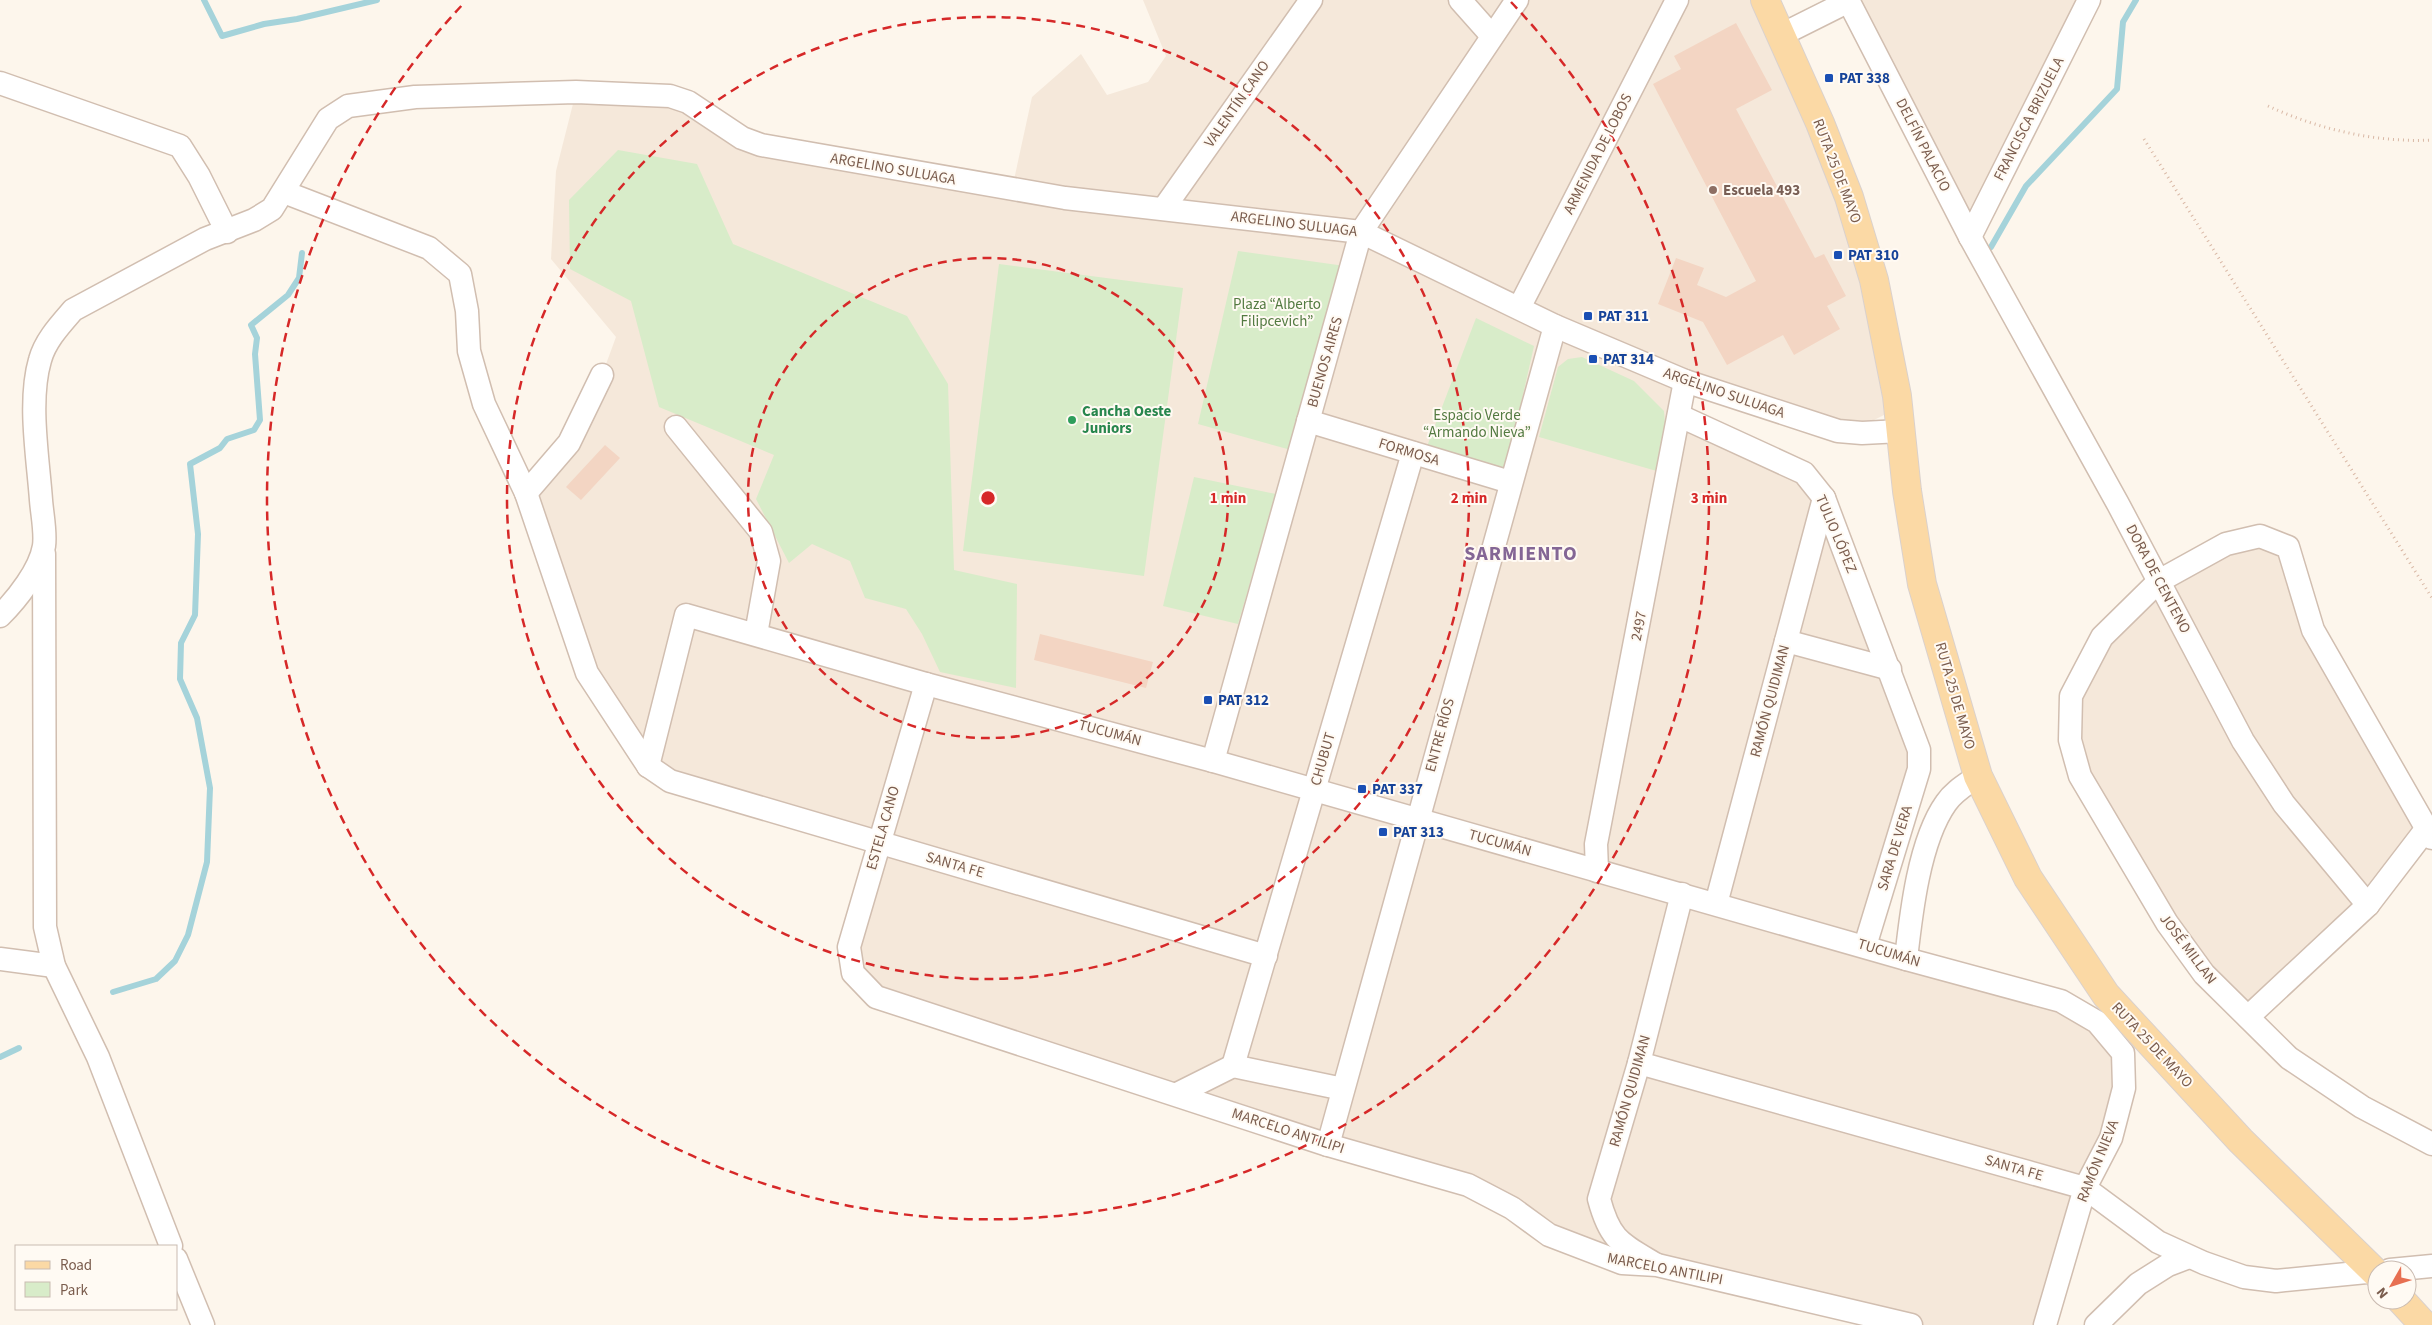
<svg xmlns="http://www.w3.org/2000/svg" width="2432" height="1325" font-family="'Source Sans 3',sans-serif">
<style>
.residential{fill:#f5e8da}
.green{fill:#d8ecc9}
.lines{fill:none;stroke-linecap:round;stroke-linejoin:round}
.stream{stroke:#a5d3da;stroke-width:6}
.building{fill:#f3d5c3}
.minor-casing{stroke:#d1beb0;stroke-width:25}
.major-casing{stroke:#dad1cd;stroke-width:30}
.path{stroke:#d9b8a5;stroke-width:3;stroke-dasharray:1 4;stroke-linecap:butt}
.minor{stroke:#fff;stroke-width:22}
.major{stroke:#fbd9a5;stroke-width:28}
.ring{fill:none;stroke:#d62828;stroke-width:2.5;stroke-dasharray:9 6}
.transit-dot{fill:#1a4fb4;stroke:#fffaf3;stroke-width:2}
.education-dot{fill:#8d6e63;stroke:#fffaf3;stroke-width:2}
.leisure-dot{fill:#2e9e5b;stroke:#fffaf3;stroke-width:2}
.labels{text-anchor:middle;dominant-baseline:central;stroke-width:4;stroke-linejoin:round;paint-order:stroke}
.transit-label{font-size:15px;font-weight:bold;fill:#164399;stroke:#fffaf3;text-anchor:start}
.street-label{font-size:15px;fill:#7a5c4d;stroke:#fffaf3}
.education-label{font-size:15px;font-weight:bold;fill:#785e54;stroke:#fffaf3;text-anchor:start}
.park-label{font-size:15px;fill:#537a41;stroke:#fffaf3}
.leisure-label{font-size:15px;font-weight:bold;fill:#27864d;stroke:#fffaf3;text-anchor:start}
.district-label{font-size:20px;font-weight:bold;letter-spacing:1px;fill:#846695;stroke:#fffaf3}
.centre{fill:#d62828;stroke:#fffaf3;stroke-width:2.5}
.ring-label{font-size:15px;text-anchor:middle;font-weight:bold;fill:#d62828;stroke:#fffaf3;stroke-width:4;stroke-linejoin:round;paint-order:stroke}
</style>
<rect width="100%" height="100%" fill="#fdf6ec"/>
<!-- residential -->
<g class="residential">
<polygon points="1143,0 1765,0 1874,280 1886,414 1870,422 1838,431 1685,381 1680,416 1804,473 1919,750 1865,946 2061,1001 2123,1053 2124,1088 2045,1325 1911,1325 1622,1263 1512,1208 876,997 853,973 879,843 670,781 618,723 526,493 602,375 616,337 551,259 556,171 576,92 670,96 742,138 1012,189 1032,97 1081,54 1107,95 1148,82 1166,56"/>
<polygon points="1848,0 2089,0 1970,237"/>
<polygon points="2226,544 2288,547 2300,588 2427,828 2248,1017 2204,974 2080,776 2071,696 2102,637"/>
</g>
<!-- green -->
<g class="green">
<polygon points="618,150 697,164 733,244 907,316 948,384 954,570 1017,584 1016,688 940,672 922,634 906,609 865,598 850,561 812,544 789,563 756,499 774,455 659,407 631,301 570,269 569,200"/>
<polygon points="1238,251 1345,266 1291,450 1198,424"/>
<polygon points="999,264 1183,288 1144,576 963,551"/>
<polygon points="1476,318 1534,346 1505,474 1426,449"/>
<polygon points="1582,357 1634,381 1664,411 1667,450 1660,472 1539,437 1558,367 1568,359"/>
<polygon points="1194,477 1276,494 1238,624 1163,606"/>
</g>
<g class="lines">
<!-- stream -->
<g class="stream">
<polyline points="204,0 222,36 264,24 297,19 377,0"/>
<polyline points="1991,247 2026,186 2117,89 2123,22 2136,0"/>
<polyline points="113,992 156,979 175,961 188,935 207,862 210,788 197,718 180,679 181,643 195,615 198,534 190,464 220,448 227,439 254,430 260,420 255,354 257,338 251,325 288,295 299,278 302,253"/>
<polyline points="0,1057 19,1048"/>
</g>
</g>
<!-- building -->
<g class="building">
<polygon points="1736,23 1772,90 1736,109 1815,258 1824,254 1846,296 1827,306 1840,329 1794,355 1783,335 1727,365 1703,322 1658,304 1676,258 1704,268 1697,285 1726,297 1756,281 1653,84 1681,69 1674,56"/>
<polygon points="605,445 620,458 581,500 566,487"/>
<polygon points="1040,634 1153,662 1146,688 1034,660"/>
</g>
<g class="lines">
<defs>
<g id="minor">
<polyline points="1460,0 1492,36"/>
<polyline points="1848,0 1970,237 2118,504 2243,741 2284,804 2368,905"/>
<polyline points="1781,35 1849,1"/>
<polyline points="0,83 180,146 199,176 227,232"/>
<polyline points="284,192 429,248 460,274 467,311 469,351 484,404 526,493 587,673 648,766 670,781 1266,956"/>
<polyline points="1164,208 1311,0"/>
<polyline points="1970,237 2089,0"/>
<polyline points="1519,308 1677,0"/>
<polyline points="1680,416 1804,473 1824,498 1919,750 1919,769 1865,946"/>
<polyline points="1308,421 1510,482"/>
<polyline points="676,427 761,532 769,561 756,634"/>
<polyline points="526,493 569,443 602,375"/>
<polyline points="44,554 45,927 54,966 98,1057 171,1246"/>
<path d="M0 616C17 599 40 570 44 546 46 532 42 514 41 500 38 458 28 401 40 360 45 341 60 325 73 310L205 239 254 220 272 209 328 119 348 106 415 97 576 92 670 96 688 102 742 138 761 145 1065 198 1361 232 1555 326 1685 381 1838 431 1862 433 1901 431"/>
<polyline points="1786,641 1890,669"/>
<polyline points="926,684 849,947 853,973 876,997 1328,1145 1468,1185 1512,1208 1549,1235 1622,1263 1657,1265 1911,1325"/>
<polyline points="1213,761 1361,232 1517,0"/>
<polyline points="648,766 686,615 926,684 1213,761 1906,959 2061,1001 2097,1022 2123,1053 2124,1088 2111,1138 2085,1188 2045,1325"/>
<polyline points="2432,838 2313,630 2288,547 2260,536 2226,544 2159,581 2102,637 2071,696 2070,740 2080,776 2167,923 2204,974 2289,1058 2362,1107 2432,1144"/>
<polyline points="1597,871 1596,844 1685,381"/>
<polyline points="1716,904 1824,498"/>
<polyline points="0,959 54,966"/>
<path d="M1906 959C1911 914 1919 841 1946 803 1954 791 1967 784 1978 776"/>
<polyline points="2248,1017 2368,905 2427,828"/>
<polyline points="1639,1063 2085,1188 2158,1242 2204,1263 2244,1277 2276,1281 2377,1271"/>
<polyline points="1233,1066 1413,453"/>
<polyline points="1177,1094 1233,1066 1343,1089"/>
<polyline points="1328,1145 1555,326"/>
<polyline points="176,1259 203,1325"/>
<path d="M1655 1264C1620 1243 1610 1240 1599 1199L1639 1063 1682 894"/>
<polyline points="2390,1270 2432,1266"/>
<polyline points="2096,1325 2138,1284 2168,1265 2189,1257"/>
</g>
<g id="major">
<polyline points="1765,0 1820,123 1849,197 1874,280 1897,396 1907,491 1922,584 1978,776 2028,878 2106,995 2241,1141 2377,1274"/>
<polyline points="2401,1300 2424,1325"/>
</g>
</defs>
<!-- minor casing -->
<use href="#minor" class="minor-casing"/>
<!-- major casing -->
<use href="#major" class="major-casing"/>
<!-- path -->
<g class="path">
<path d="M2268 106C2318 129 2376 143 2432 140"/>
<polyline points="2144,139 2432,598"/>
</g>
<!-- minor -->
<use href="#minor" class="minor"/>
<!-- major -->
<use href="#major" class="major"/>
</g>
<!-- distance rings -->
<g class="ring">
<circle cx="988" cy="498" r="240"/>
<circle cx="988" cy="498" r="481"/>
<path d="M1511 2A721 721 0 1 1 465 2"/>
</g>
<!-- markers -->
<g class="transit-dot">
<rect x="1824" y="73" width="10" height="10" rx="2.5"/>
<rect x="1833" y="250" width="10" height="10" rx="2.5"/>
<rect x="1583" y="311" width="10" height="10" rx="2.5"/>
<rect x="1588" y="354" width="10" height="10" rx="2.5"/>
<rect x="1203" y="695" width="10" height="10" rx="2.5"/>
<rect x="1357" y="784" width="10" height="10" rx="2.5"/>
<rect x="1378" y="827" width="10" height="10" rx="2.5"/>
</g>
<circle class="education-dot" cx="1713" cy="190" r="5"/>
<circle class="leisure-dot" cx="1072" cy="420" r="5"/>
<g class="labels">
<!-- transit labels -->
<g class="transit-label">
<text x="1839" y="78">PAT 338</text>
<text x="1848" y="255">PAT 310</text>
<text x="1598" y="316">PAT 311</text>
<text x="1603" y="359">PAT 314</text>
<text x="1218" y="700">PAT 312</text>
<text x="1372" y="789">PAT 337</text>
<text x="1393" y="832">PAT 313</text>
</g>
<!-- street labels -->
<g class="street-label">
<text transform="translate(1237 104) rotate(-55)">VALENTÍN CANO</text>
<text transform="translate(2029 119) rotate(-63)">FRANCISCA BRIZUELA</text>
<text transform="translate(1923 145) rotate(63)">DELFÍN PALACIO</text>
<text transform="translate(1598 154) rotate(-63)">ARMENIDA DE LOBOS</text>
<text transform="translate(893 169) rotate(10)">ARGELINO SULUAGA</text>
<text transform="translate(1837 171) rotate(69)">RUTA 25 DE MAYO</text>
<text transform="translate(1294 224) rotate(7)">ARGELINO SULUAGA</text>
<text transform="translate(1325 362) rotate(-74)">BUENOS AIRES</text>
<text transform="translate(1724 393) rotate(19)">ARGELINO SULUAGA</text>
<text transform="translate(1409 452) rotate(17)">FORMOSA</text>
<text transform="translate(1836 534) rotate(67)">TULIO LÓPEZ</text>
<text transform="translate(2158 579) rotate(62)">DORA DE CENTENO</text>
<text transform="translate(1639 626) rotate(-79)">2497</text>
<text transform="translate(1955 696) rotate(74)">RUTA 25 DE MAYO</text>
<text transform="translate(1770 701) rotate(-75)">RAMÓN QUIDIMAN</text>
<text transform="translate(1110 733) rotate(15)">TUCUMÁN</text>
<text transform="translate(1440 735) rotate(-75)">ENTRE RÍOS</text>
<text transform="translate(1323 759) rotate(-74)">CHUBUT</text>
<text transform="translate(883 828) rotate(-74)">ESTELA CANO</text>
<text transform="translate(1500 843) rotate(16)">TUCUMÁN</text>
<text transform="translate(1895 848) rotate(-73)">SARA DE VERA</text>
<text transform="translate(955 865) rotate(16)">SANTA FE</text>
<text transform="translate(2188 949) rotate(53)">JOSÉ MILLAN</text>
<text transform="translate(1889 953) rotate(17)">TUCUMÁN</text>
<text transform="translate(2152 1045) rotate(47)">RUTA 25 DE MAYO</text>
<text transform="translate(1630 1091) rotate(-74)">RAMÓN QUIDIMAN</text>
<text transform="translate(1288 1131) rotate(18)">MARCELO ANTILIPI</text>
<text transform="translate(2098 1161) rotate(-68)">RAMÓN NIEVA</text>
<text transform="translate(2014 1168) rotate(16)">SANTA FE</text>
<text transform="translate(1665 1269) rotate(11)">MARCELO ANTILIPI</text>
</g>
<!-- education labels -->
<g class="education-label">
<text x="1723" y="190">Escuela 493</text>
</g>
<!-- park labels -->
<g class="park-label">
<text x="1277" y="304">Plaza “Alberto<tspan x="1277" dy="17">Filipcevich”</tspan></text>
<text x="1477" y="415">Espacio Verde<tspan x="1477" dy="17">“Armando Nieva”</tspan></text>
</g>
<!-- leisure labels -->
<g class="leisure-label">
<text x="1082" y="411">Cancha Oeste<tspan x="1082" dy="17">Juniors</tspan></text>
</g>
<!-- district labels -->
<g class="district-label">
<text x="1521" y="554">SARMIENTO</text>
</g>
</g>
<circle cx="988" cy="498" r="8" class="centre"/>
<g class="ring-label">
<text x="1228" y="503">1 min</text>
<text x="1469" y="503">2 min</text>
<text x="1709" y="503">3 min</text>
</g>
<!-- legend -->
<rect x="15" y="1245" width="162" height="65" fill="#fffaf3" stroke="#cabbb1"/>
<rect x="25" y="1261" width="25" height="8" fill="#fbd9a5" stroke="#cabbb1"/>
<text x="60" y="1270" font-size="15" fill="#7a5c4d">Road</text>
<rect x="25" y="1282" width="25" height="15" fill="#d8ecc9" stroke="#cabbb1"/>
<text x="60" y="1295" font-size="15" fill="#7a5c4d">Park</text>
<!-- north arrow -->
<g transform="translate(2392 1285) rotate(231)"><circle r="24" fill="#fffaf3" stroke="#cabbb1"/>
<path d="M0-4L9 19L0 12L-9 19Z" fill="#e76f51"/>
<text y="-8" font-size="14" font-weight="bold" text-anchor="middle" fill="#7a5c4d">N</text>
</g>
</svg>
